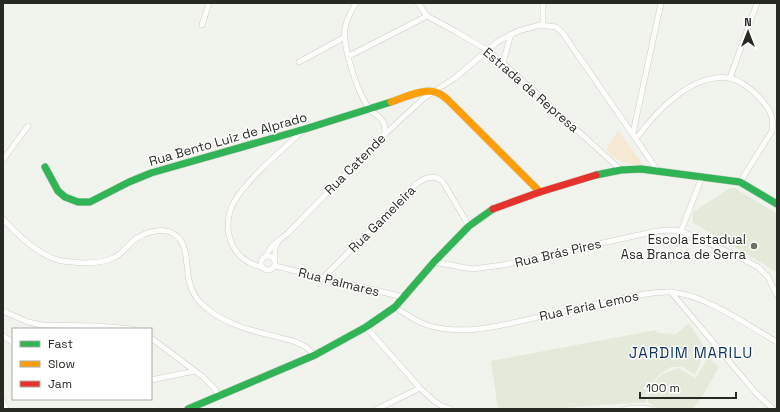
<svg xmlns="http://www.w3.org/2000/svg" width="780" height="412" font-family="'Space Grotesk',sans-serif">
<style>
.built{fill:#e4eada}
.green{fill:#f6e9d4}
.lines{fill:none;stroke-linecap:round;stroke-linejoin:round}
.street-casing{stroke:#cdcfc9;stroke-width:6}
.fast-casing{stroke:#cdcfc9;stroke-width:8}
.slow-casing{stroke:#cdcfc9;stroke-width:8}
.jam-casing{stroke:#cdcfc9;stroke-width:8}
.street{stroke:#fdfdfc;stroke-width:5}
.fast{stroke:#30b455;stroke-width:7}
.slow{stroke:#ff9f0a;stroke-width:7}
.jam{stroke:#e5322d;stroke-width:7}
.poi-dot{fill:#6e7069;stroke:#fff;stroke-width:1.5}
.labels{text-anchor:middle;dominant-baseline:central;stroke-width:3;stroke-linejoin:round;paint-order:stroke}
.street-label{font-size:13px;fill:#272923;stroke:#fff}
.poi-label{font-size:13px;fill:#272923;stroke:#fff;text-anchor:end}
.quarter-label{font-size:15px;letter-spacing:1px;fill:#0c3358;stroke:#fff}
</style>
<rect width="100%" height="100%" fill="#f1f4ec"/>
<!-- built -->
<g class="built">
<polygon points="730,188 735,188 743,193 777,214 777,272 693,223 693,212"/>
<polygon points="689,323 706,350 695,375 682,367 671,367 660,374 646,391 646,402 547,409 498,409 491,361 656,330 657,333 676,334"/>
<polygon points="708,357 719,367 702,397 693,409 659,409 648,402 647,391 662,374 678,368 696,378"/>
</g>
<!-- green -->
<path class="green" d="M618 130 644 166C629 165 616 162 606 150Z"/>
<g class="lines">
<defs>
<g id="street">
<path d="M356 3C351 11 347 19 345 28 342 47 358 92 368 107 376 119 385 113 385 134"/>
<polyline points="418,3 427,16 455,31 487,50 503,63 621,170"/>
<polyline points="543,3 543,25"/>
<polyline points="202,25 209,3"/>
<polyline points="349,56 427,16"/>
<polyline points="299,62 345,37"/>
<polyline points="503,63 511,34"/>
<polyline points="730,78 757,3"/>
<polyline points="633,133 661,3"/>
<path d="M636 139C656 111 692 73 729 78 740 80 750 88 758 96 768 107 775 115 772 131L740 182"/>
<polyline points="3,160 28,126"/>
<path d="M3 219C18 235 37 254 58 260 66 262 75 262 83 263 93 263 106 262 115 257 122 254 127 246 133 241 143 233 158 228 170 232 190 240 185 264 189 280 191 289 195 298 202 304 226 328 265 333 296 342L306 347 315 355"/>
<polyline points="681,231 702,177"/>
<path d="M266 256C270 245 279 241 288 233L385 134 424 98 455 78 497 42 518 31 540 25 556 27 562 32 658 171"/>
<circle cx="268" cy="263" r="7"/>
<polyline points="275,260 275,247 278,242"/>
<polyline points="434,262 472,269 503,265 657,231 669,230 681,231 733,254 758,267 768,277 777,295"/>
<polyline points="275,266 403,297"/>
<path d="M262 267C248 264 238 257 232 244 226 231 227 214 234 202 248 178 283 149 305 129"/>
<path d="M323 278 415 185C424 178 434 173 443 182L469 226"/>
<polyline points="671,292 755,392 773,409"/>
<path d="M395 307C405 314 415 321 427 325 464 337 507 324 543 316 566 311 589 306 611 301 631 297 651 291 671 292 706 295 747 325 777 342"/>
<polyline points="3,311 28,322 42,325 99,326 132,329"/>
<polyline points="366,327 420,388 434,401 442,406 451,409"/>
<polyline points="3,336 13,342"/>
<polyline points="151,338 203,377 215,389 218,396"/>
<polyline points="151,380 195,371"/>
<polyline points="3,401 6,409"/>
<polyline points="377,409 420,388"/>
<polyline points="625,409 640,408 650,409"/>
</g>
<g id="fast">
<polyline points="45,167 58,191 65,197 78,202 90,202 129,182 151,173 305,129 391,102"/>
<polyline points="596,175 621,170 641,169 740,182 777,204"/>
<polyline points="188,409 315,355 366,327 395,307 434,262 469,226 493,209"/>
</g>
<path id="slow" d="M391 102C403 98 426 87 438 93 443 95 447 99 451 103L540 192"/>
<polyline id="jam" points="493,209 540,192 596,175"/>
</defs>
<!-- street casing -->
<use href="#street" class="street-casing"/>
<!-- fast casing -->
<use href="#fast" class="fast-casing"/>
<!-- slow casing -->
<use href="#slow" class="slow-casing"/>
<!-- jam casing -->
<use href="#jam" class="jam-casing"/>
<!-- street -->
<use href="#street" class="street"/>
<!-- fast -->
<use href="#fast" class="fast"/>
<!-- slow -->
<use href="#slow" class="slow"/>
<!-- jam -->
<use href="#jam" class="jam"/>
</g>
<!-- markers -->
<circle class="poi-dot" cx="754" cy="246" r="4"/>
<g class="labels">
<!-- street labels -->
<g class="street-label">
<text transform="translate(531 90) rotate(41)">Estrada da Represa</text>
<text transform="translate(228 139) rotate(-16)">Rua Bento Luiz de Alprado</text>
<text transform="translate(355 164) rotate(-45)">Rua Catende</text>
<text transform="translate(382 219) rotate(-45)">Rua Gameleira</text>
<text transform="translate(558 253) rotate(-13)">Rua Brás Pires</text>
<text transform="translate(339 282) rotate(14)">Rua Palmares</text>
<text transform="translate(589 306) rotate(-12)">Rua Faria Lemos</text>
</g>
<!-- poi labels -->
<g class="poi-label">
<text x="746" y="239">Escola Estadual<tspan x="746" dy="15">Asa Branca de Serra</tspan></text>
</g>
<!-- quarter labels -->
<g class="quarter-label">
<text x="691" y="352">JARDIM MARILU</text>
</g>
</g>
<!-- border -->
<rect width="780" height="412" fill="none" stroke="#272923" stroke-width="8"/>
<!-- legend -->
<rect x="12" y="328" width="140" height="72" fill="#ffffff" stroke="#a9a9a7"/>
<rect x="20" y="341" width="20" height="6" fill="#30b455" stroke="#a9a9a7"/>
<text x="48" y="348" font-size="12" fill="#272923">Fast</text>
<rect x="20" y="361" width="20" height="6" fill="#ff9f0a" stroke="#a9a9a7"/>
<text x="48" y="368" font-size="12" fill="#272923">Slow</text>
<rect x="20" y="381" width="20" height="6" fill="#e5322d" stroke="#a9a9a7"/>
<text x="48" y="388" font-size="12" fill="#272923">Jam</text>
<!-- north arrow -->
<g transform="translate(748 32)" stroke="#ffffff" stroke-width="3" paint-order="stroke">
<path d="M0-3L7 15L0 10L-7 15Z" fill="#272923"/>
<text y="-6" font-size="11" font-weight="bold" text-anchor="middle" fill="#272923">N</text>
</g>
<!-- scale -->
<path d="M640 392v6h96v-6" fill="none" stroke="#272923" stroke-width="2"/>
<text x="646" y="392" font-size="12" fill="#272923" stroke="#ffffff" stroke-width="3" paint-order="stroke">100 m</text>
</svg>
